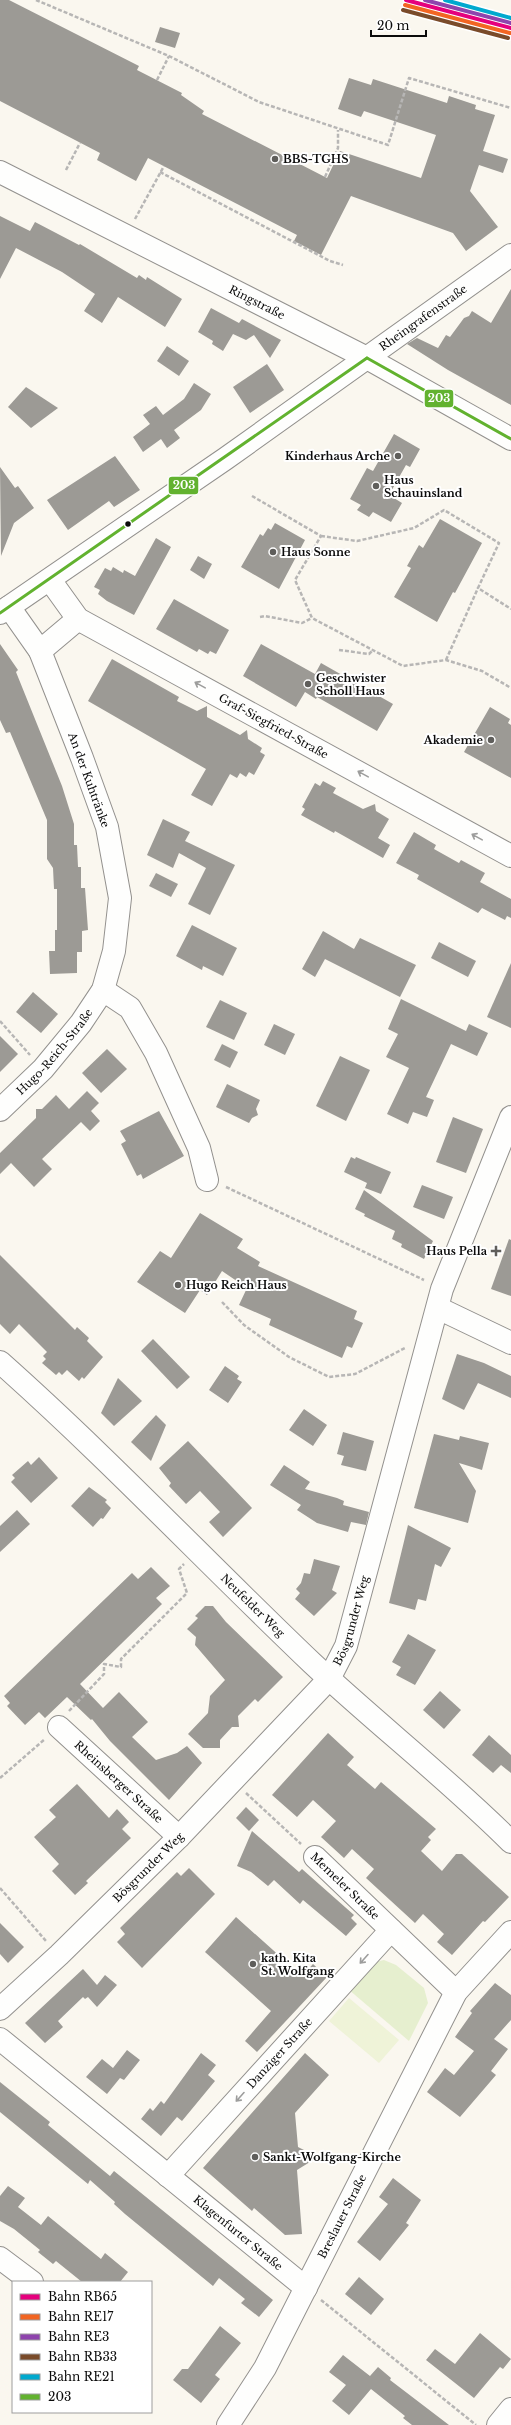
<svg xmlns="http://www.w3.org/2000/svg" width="511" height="2425" font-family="'Libre Baskerville',serif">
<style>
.green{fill:#e6efcf}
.pitch{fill:#eff3d8}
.building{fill:#9c9a95}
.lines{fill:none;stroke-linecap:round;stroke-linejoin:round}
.minor-casing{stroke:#93918e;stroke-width:24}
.path{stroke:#b7b6b5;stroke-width:2.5;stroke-dasharray:4 2;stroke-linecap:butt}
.minor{stroke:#fefefd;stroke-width:22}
.bus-1-casing{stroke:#fff;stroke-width:6}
.bus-1{stroke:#62b22f;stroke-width:3}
.rail-1-casing{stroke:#fff;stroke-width:7}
.rail-2-casing{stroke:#fff;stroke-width:7}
.rail-3-casing{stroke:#fff;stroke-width:7}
.rail-4-casing{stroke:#fff;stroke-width:7}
.rail-5-casing{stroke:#fff;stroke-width:7}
.rail-1{stroke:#e5007d;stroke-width:4}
.rail-2{stroke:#f26522;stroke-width:4}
.rail-3{stroke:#8e44ad;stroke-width:4}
.rail-4{stroke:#7a4b2a;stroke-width:4}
.rail-5{stroke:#00a9ce;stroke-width:4}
.oneway{stroke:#9d9d9c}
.poi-dot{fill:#5f5e5b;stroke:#fff;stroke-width:1.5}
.bus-dot{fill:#0b0b0b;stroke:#fff;stroke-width:1.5}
.labels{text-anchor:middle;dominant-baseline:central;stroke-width:4;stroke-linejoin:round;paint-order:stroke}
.poi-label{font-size:11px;font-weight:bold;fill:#0b0b0b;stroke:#fff;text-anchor:start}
.street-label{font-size:11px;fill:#0b0b0b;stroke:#fff}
.line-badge{stroke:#fff;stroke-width:1.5}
.badge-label{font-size:11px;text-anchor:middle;font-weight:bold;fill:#fff}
</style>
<rect width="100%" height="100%" fill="#faf7ef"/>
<!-- green -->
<polygon class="green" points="384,1960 396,1965 424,1988 428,2003 409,2041 348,1989 371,1963"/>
<!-- pitch -->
<polygon class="pitch" points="349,1998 399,2040 379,2063 329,2021"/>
<!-- building -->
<g class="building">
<polygon points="0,0 9,0 139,66 137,70 182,93 181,95 204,111 202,114 327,178 340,151 421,178 436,135 364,111 361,117 338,109 349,78 371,85 373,79 447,103 449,96 476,105 475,109 495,115 483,151 508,159 503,173 479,165 470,191 498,227 466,251 453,233 351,196 321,255 294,241 297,235 148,158 136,181 97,160 100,153 0,101"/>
<polygon points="160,27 180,33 175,48 155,42"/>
<polygon points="0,216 30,231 35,222 79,245 80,244 137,278 139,275 146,280 147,277 182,299 165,327 118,297 102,323 84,311 95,294 62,272 16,248 0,279"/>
<polygon points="511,289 511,405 448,370 407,344 417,338 438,348 446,335 450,337 464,318 469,316 472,311 491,323"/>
<polygon points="211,308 239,323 242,319 281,340 270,358 254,335 246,340 233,334 223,351 212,344 213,341 198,332"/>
<polygon points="167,346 189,361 179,376 157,361"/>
<polygon points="267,364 284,390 250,413 233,387"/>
<polygon points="194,383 211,394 201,410 174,430 180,438 167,448 161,439 143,452 133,437 150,424 143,415 156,406 163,415 184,399"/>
<polygon points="26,387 58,408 31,428 8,407"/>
<polygon points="394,434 420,449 410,467 406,465 389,495 402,503 391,522 373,512 369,517 357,510 361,505 350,499 367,468 373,471"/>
<polygon points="115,456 140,490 114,507 109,501 68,530 47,500"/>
<polygon points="0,467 15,488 18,486 34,508 14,523 1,556"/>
<polygon points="440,519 482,543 455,593 453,592 437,622 394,597 411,568 407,566 419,545 423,548"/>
<polygon points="275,523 305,540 279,589 241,567 260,534 263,536 268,528 271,530"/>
<polygon points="156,538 171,547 134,615 107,601 98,594 100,590 94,587 105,568 111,571 113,567 123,573 124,570 135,576"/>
<polygon points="198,556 212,564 204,579 190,570"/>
<polygon points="174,599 229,630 216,654 210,651 208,654 199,649 197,652 156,629"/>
<polygon points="0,644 18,670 16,672 62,786 74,824 74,845 77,845 78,867 81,867 81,888 85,888 88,930 82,931 82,952 77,952 77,973 50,974 49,951 55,951 55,930 57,930 57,889 54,889 53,868 47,859 47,820 10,732 6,733 0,720"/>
<polygon points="261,644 315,674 321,663 393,704 377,731 317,697 316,699 305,692 296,707 243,676"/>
<polygon points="112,659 179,697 177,701 197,711 207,706 207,717 240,735 247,730 248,739 262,748 260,752 265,755 254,775 249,772 246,777 240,773 237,778 230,774 212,806 191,795 206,769 88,701"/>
<polygon points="490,707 510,719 508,723 511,725 511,778 464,752"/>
<polygon points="323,781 336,788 333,793 363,809 375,804 376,811 389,819 378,838 390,845 383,858 335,831 334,833 301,815 305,809 302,807 315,783 320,786"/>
<polygon points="163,819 190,832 185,841 235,865 210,915 188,904 206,868 179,853 173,868 147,855"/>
<polygon points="414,832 436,845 434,849 459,863 461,860 485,873 480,882 511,899 511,918 507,916 505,920 482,908 478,913 417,879 419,875 396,863"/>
<polygon points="156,873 178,884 171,897 149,886"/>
<polygon points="192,925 237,948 223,976 203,966 202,970 176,956"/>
<polygon points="323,931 354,949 360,938 416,965 400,997 325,959 315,977 302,969"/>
<polygon points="439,942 476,961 468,977 431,958"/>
<polygon points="511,963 511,1028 487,1017"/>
<polygon points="33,992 58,1014 41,1033 16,1012"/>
<polygon points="401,999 466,1031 469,1024 488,1033 477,1056 451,1044 426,1097 434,1100 427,1117 413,1112 408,1124 387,1114 409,1068 386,1057 398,1034 388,1029"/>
<polygon points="220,1000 247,1013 234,1040 206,1027"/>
<polygon points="274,1024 295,1034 285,1055 264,1045"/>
<polygon points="0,1036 18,1054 0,1072"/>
<polygon points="222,1044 238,1052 230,1068 214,1060"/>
<polygon points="107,1049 127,1069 101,1093 82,1073"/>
<polygon points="340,1056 370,1070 346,1121 316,1106"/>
<polygon points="227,1084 260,1100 256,1109 258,1115 252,1118 249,1123 216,1107"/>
<polygon points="87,1091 99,1103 91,1111 100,1121 90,1131 81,1122 42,1159 52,1169 34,1187 11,1163 0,1174 0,1153 36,1118 36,1109 42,1109 56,1095 69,1109"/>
<polygon points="159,1111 184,1156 143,1179 141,1174 137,1176 121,1144 126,1141 120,1131"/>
<polygon points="453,1117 483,1129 466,1173 436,1162"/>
<polygon points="351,1157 355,1159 356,1157 391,1172 381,1194 365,1188 367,1183 344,1172"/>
<polygon points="422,1185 453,1197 444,1219 413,1207"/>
<polygon points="364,1190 433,1241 424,1259 401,1247 402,1244 392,1239 395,1231 364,1216 365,1214 355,1209"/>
<polygon points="200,1213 243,1239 237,1248 260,1262 258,1266 357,1311 354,1319 363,1323 352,1348 347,1346 342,1358 269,1325 271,1319 239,1305 247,1288 222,1271 207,1295 200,1290 185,1313 137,1282 160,1251 171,1258"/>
<polygon points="509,1239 511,1240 511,1296 491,1289"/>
<polygon points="0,1255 75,1330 77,1327 89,1338 87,1341 103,1357 84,1379 82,1377 79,1381 67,1370 62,1375 59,1372 56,1375 42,1363 46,1359 43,1356 47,1352 19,1324 10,1334 0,1324"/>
<polygon points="153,1339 190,1377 177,1389 141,1351"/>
<polygon points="457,1354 484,1363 511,1376 511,1398 478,1383 464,1410 442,1399"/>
<polygon points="225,1366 239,1376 237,1379 242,1382 228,1403 209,1390"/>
<polygon points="118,1378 142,1401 114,1426 101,1413"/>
<polygon points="304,1409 327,1425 313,1446 289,1430"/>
<polygon points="156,1415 166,1425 151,1461 131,1442"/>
<polygon points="343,1432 374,1441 366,1471 341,1465 344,1456 337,1454"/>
<polygon points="434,1434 459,1440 460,1436 489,1443 482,1470 459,1463 476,1491 468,1523 414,1508"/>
<polygon points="188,1441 252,1508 223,1537 209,1522 220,1512 200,1491 186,1504 169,1486 171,1483 159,1468"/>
<polygon points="39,1457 58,1478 31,1503 11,1482 15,1478 12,1475 28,1461 31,1465"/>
<polygon points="284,1465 310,1482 305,1489 337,1498 344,1501 343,1505 369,1512 366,1525 351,1522 348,1532 317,1523 297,1510 301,1505 270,1485"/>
<polygon points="89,1487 107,1500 105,1502 111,1508 103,1519 101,1518 93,1527 71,1506"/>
<polygon points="17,1510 30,1524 0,1552 0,1526"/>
<polygon points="408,1525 451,1548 441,1567 435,1564 426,1601 418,1599 415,1610 389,1603"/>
<polygon points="314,1559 340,1566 332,1590 337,1593 314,1616 295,1599 300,1593 296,1589 301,1583 304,1573 310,1574"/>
<polygon points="151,1567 170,1586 156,1598 162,1604 80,1684 103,1708 119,1692 148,1722 132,1737 156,1760 177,1753 187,1746 202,1763 169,1800 110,1741 92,1719 91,1720 67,1697 45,1718 39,1712 25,1725 7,1706 10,1703 4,1696 132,1573 138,1579"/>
<polygon points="205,1606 213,1606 226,1622 283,1677 258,1702 255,1699 238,1716 239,1727 232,1727 220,1740 220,1748 203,1748 188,1734 208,1713 210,1696 225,1680 195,1645 196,1637 187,1629 198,1618 195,1616"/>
<polygon points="408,1634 436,1650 415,1685 396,1675 401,1667 392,1662"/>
<polygon points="440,1691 461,1710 444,1729 423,1710"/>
<polygon points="328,1733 354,1757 347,1765 375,1789 381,1782 436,1829 428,1837 431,1840 421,1851 442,1871 456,1854 462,1854 509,1897 485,1922 483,1921 452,1955 437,1942 444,1934 423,1914 415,1923 366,1878 374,1869 352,1849 344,1858 321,1837 336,1821 313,1800 297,1817 272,1795"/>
<polygon points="489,1735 511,1755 511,1773 501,1765 493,1773 472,1755"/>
<polygon points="77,1784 109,1818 117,1809 129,1822 122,1829 131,1838 86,1881 88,1883 75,1895 52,1871 59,1864 34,1837 56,1817 49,1810"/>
<polygon points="246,1807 259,1820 249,1831 236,1818"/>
<polygon points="252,1831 299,1872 302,1869 354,1915 351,1918 357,1924 346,1936 303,1900 300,1904 274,1880 268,1886 251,1872 237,1866"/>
<polygon points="189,1868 215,1894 142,1968 117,1942 125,1934 120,1928 177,1872 181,1876"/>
<polygon points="236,1917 302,1976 313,1964 327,1977 257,2052 245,2041 271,2011 205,1952"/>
<polygon points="0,1923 24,1947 8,1963 0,1954"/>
<polygon points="83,1969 97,1985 105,1975 117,1985 97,2007 88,1997 85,1999 83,1997 58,2021 63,2027 45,2043 25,2023"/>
<polygon points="495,1983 511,1995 511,2020 494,2039 508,2049 491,2071 496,2075 460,2117 427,2092 445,2068 454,2075 474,2051 455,2037 472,2013 470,2011"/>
<polygon points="127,2050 140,2060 124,2080 120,2078 107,2094 86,2077 102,2059 113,2068"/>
<polygon points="201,2053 216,2065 208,2075 215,2081 182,2121 177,2117 161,2136 141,2119 150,2108 153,2111 161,2101 164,2104"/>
<polygon points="305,2053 329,2075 295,2113 298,2147 318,2157 297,2170 302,2234 285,2235 254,2208 252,2211 203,2168"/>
<polygon points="0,2082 50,2122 48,2125 110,2176 114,2171 273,2300 259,2317 241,2303 245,2299 219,2278 213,2286 125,2214 114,2204 115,2202 90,2180 88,2184 0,2112"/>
<polygon points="393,2178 421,2200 406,2223 409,2225 380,2261 357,2242 388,2204 379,2197"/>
<polygon points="8,2186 25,2198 18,2207 41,2225 48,2216 101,2259 105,2253 128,2272 120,2282 82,2282 56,2261 53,2264 38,2252 40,2250 14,2229 0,2221 0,2196"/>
<polygon points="359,2277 384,2299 371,2315 345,2294"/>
<polygon points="220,2326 241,2343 215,2375 220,2379 201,2403 173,2380 182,2369 188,2369"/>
<polygon points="480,2333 511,2359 503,2369 500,2367 474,2398 426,2360 435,2349 455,2364"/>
<polygon points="343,2355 370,2376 378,2367 391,2378 390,2380 449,2425 412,2425 403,2418 405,2416 371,2389 349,2415 332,2401 346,2385 329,2372"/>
</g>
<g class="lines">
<defs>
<g id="minor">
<path id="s1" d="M0 172 367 358 511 439"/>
<path id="s2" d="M50 580 78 619 511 856"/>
<path id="s3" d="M0 613 225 459 511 255"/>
<polyline points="40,651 78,619"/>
<polyline points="103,990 130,1008 156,1053 199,1148 207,1180"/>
<path id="s4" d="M0 1110 43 1069 81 1023 103 990 114 951 120 898 107 827 82 758 40 651 9 607"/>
<polyline points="438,1308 511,1343"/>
<path id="s5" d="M0 1362C108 1458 207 1563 312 1663 377 1724 448 1779 511 1842"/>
<path id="s6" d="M59 1727 179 1837"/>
<polyline points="315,1857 456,1992"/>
<path id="s7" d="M0 2009 59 1955 179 1837 329 1679 346 1646 442 1289 511 1117"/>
<path id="s8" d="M0 2039 306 2288"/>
<path id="s9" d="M168 2176 391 1930"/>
<polyline points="0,2258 32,2282"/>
<path id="s10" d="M228 2425 265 2368 456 1992 511 1932"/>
<polyline points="498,2425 511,2409"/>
</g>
</defs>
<!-- minor casing -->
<use href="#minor" class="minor-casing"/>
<!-- path -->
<g class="path">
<polyline points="36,0 169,56 259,102 388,145 409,78 511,108"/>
<polyline points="157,80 169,56"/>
<polyline points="66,170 80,143"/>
<polyline points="160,172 330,261 343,265"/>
<polyline points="325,177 338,148 338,130"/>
<polyline points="135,219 164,166"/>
<polyline points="252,496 321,536 295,580 312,618 403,666 446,660 482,671 511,688"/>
<polyline points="321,536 357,541 414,528 444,510 499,543 478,588 511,609"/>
<polyline points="260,617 265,616 302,623 312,618"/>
<polyline points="339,650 369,654 373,650"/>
<polyline points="446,660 478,588"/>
<polyline points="0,1021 30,1055"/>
<polyline points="226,1187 424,1280"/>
<polyline points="222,1302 244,1325 289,1357 329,1377 355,1374 405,1348"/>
<polyline points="69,1711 104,1674 104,1664 121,1667 121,1659 187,1593 179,1569 184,1564"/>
<polyline points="0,1778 45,1739"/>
<polyline points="246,1793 301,1844"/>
<polyline points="0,1888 46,1941"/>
<polyline points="321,2300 476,2425"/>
</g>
<!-- minor -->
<use href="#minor" class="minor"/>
<defs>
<g id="bus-1">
<polyline points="367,358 511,439"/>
<polyline points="0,613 367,358"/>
</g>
</defs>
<!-- bus-1 casing -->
<use href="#bus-1" class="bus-1-casing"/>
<!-- bus-1 -->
<use href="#bus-1" class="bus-1"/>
<defs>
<polyline id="rail-1" points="406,0 511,28"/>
<polyline id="rail-2" points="405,5 510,33"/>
<polyline id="rail-3" points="425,0 511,23"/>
<polyline id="rail-4" points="403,10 508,38"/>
<polyline id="rail-5" points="445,0 511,18"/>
</defs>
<!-- rail-1 casing -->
<use href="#rail-1" class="rail-1-casing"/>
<!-- rail-2 casing -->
<use href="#rail-2" class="rail-2-casing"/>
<!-- rail-3 casing -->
<use href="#rail-3" class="rail-3-casing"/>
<!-- rail-4 casing -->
<use href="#rail-4" class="rail-4-casing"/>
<!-- rail-5 casing -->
<use href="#rail-5" class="rail-5-casing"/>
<!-- rail-1 -->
<use href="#rail-1" class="rail-1"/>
<!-- rail-2 -->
<use href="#rail-2" class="rail-2"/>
<!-- rail-3 -->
<use href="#rail-3" class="rail-3"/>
<!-- rail-4 -->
<use href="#rail-4" class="rail-4"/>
<!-- rail-5 -->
<use href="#rail-5" class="rail-5"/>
</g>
<!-- one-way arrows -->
<defs><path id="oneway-shaft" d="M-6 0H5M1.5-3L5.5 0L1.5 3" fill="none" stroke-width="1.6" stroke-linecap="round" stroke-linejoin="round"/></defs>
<g class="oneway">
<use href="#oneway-shaft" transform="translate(200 685) rotate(-151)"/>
<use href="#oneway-shaft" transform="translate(363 774) rotate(-151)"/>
<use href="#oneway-shaft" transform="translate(477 837) rotate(-151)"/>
<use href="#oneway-shaft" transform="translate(364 1959) rotate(132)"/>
<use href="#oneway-shaft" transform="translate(240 2097) rotate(132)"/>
</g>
<!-- markers -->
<g class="poi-dot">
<circle cx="275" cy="159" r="4"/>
<circle cx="398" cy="456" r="4"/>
<circle cx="376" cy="486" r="4"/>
<circle cx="273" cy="552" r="4"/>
<circle cx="308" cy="684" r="4"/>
<circle cx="491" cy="740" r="4"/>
<path d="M494 1245h4v4h4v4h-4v4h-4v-4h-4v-4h4z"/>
<circle cx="178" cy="1285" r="4"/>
<circle cx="253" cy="1964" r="4"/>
<circle cx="255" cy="2157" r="4"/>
</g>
<circle class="bus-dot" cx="128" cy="524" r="3.5"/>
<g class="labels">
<!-- poi labels -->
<g class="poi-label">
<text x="283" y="159">BBS-TGHS</text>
<text x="390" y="456" text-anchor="end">Kinderhaus Arche</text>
<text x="384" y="480">Haus<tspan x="384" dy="13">Schauinsland</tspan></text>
<text x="281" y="552">Haus Sonne</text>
<text x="316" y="678">Geschwister<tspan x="316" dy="13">Scholl Haus</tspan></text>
<text x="483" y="740" text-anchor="end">Akademie</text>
<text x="487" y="1251" text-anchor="end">Haus Pella</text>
<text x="186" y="1285">Hugo Reich Haus</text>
<text x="261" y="1958">kath. Kita<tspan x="261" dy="13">St. Wolfgang</tspan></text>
<text x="263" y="2157">Sankt-Wolfgang-Kirche</text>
</g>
<!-- street labels -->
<g class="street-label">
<text stroke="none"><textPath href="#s1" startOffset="288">Ringstraße</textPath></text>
<text stroke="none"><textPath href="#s3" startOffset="516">Rheingrafenstraße</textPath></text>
<text stroke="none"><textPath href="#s2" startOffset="271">Graf-Siegfried-Straße</textPath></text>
<text transform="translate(89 780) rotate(70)">An der Kuhtränke</text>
<text stroke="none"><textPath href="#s4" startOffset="80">Hugo-Reich-Straße</textPath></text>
<text stroke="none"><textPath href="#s5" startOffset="351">Neufelder Weg</textPath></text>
<text stroke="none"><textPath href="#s7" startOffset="529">Bösgrunder Weg</textPath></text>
<text stroke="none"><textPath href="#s6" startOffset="81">Rheinsberger Straße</textPath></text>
<text stroke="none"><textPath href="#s7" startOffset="205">Bösgrunder Weg</textPath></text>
<text transform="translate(345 1886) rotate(44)">Memeler Straße</text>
<text stroke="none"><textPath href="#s9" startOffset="166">Danziger Straße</textPath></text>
<text stroke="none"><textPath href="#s10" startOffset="238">Breslauer Straße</textPath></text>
<text stroke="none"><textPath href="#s8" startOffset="307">Klagenfurter Straße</textPath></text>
</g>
</g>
<g class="line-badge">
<rect x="424" y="389" width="30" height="19" rx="4" fill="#62b22f"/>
<rect x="168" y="476" width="31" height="19" rx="4" fill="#62b22f"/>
</g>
<g class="badge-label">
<text x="439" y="402">203</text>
<text x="184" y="489">203</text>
</g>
<!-- legend -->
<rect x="12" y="2281" width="140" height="132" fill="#ffffff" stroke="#9d9d9d"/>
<rect x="20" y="2294" width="20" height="6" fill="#e5007d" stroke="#9d9d9d"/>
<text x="48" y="2301" font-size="12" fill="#0b0b0b">Bahn RB65</text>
<rect x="20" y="2314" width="20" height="6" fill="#f26522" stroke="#9d9d9d"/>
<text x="48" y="2321" font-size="12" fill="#0b0b0b">Bahn RE17</text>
<rect x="20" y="2334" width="20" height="6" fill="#8e44ad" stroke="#9d9d9d"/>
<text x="48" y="2341" font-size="12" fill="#0b0b0b">Bahn RE3</text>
<rect x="20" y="2354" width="20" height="6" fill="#7a4b2a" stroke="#9d9d9d"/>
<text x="48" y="2361" font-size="12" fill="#0b0b0b">Bahn RB33</text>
<rect x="20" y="2374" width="20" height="6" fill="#00a9ce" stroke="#9d9d9d"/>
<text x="48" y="2381" font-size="12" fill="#0b0b0b">Bahn RE21</text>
<rect x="20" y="2394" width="20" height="6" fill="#62b22f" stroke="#9d9d9d"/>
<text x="48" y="2401" font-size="12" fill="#0b0b0b">203</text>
<!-- scale -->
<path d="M371 30v6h55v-6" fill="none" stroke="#0b0b0b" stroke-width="2"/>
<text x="377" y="30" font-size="12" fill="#0b0b0b" stroke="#ffffff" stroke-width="3" paint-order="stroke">20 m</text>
</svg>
